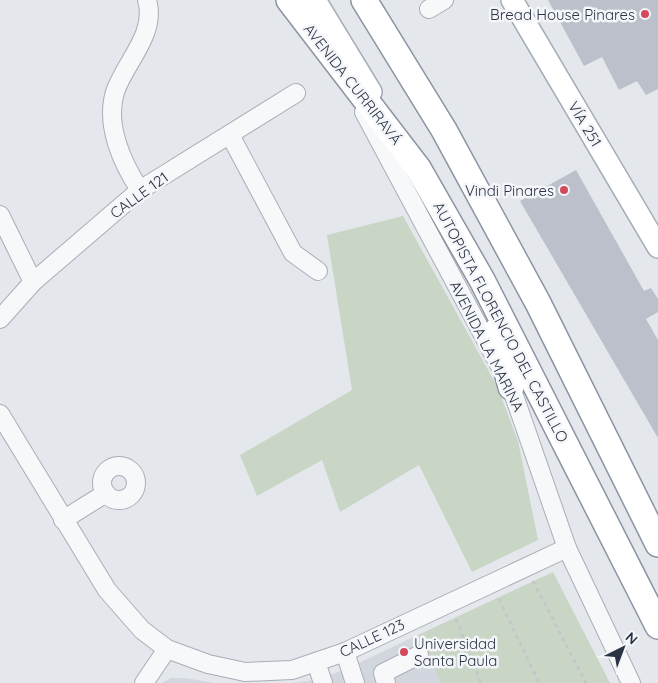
<svg xmlns="http://www.w3.org/2000/svg" width="658" height="683" font-family="Quicksand,sans-serif">
<style>
.built{fill:#d2d6de}
.green{fill:#c9d6c5}
.building{fill:#bbc0ca}
.lines{fill:none;stroke-linecap:round;stroke-linejoin:round}
.minor-casing{stroke:#a9aeb7;stroke-width:20}
.major-casing{stroke:#a3abb8;stroke-width:24}
.highway-casing{stroke:#8b94a3;stroke-width:28}
.path{stroke:#c2c5cb;stroke-width:2.5;stroke-dasharray:4 4;stroke-linecap:butt}
.minor{stroke:#f7f8fa;stroke-width:18}
.major{stroke:#fff;stroke-width:21}
.highway{stroke:#fff;stroke-width:25}
.poi-dot{fill:#d1495b;stroke:#f4f6f9;stroke-width:2}
.labels{text-anchor:middle;dominant-baseline:central;stroke-width:5;stroke-linejoin:round;paint-order:stroke}
.poi-label{font-size:15px;fill:#2b3445;stroke:#f4f6f9;text-anchor:end}
.street-label{font-size:15px;fill:#2b3445;stroke:#f4f6f9}
</style>
<rect width="100%" height="100%" fill="#e4e7ec"/>
<!-- built -->
<g class="built">
<polygon points="418,635 441,683 293,683 314,680 344,670"/>
<polygon points="171,678 185,678 214,683 162,683"/>
</g>
<!-- green -->
<g class="green">
<polygon points="403,216 497,386 518,441 538,540 472,572 419,465 340,512 322,460 257,496 240,455 352,390 327,235"/>
<polygon points="553,572 610,683 441,683 418,635"/>
</g>
<!-- building -->
<g class="building">
<polygon points="548,0 658,0 658,89 646,95 637,81 619,90 602,57 584,66"/>
<polygon points="576,170 644,291 651,288 658,299 658,312 646,319 658,340 658,438 520,201"/>
</g>
<g class="lines">
<defs>
<g id="minor">
<polyline points="429,9 444,0"/>
<polyline points="364,112 511,387 567,548 631,683"/>
<polyline points="230,135 293,253 318,271"/>
<path d="M140 190C122 163 105 125 115 92 125 62 157 34 147 0"/>
<polyline points="0,215 33,282"/>
<polyline points="0,319 33,282 140,190 296,93"/>
<polyline points="0,414 107,590 142,630 167,649 208,664 245,672 292,670 345,652 567,548"/>
<circle cx="119" cy="483" r="17"/>
<polyline points="63,520 106,493"/>
<polyline points="345,652 355,683"/>
<polyline points="316,662 323,683"/>
<polyline points="144,683 167,649"/>
<polyline points="386,683 383,673 419,655"/>
</g>
<g id="major">
<polyline points="315,0 371,92"/>
<polyline points="512,0 658,247"/>
</g>
<g id="highway">
<polyline points="289,0 418,168 482,280 658,626"/>
<polyline points="364,0 444,130 538,303 658,544"/>
<polyline points="496,331 511,387"/>
</g>
</defs>
<!-- minor casing -->
<use href="#minor" class="minor-casing"/>
<!-- major casing -->
<use href="#major" class="major-casing"/>
<!-- highway casing -->
<use href="#highway" class="highway-casing"/>
<!-- path -->
<g class="path">
<polyline points="533,581 586,683"/>
<polyline points="499,599 539,683"/>
<polyline points="456,619 481,683"/>
</g>
<!-- minor -->
<use href="#minor" class="minor"/>
<!-- major -->
<use href="#major" class="major"/>
<!-- highway -->
<use href="#highway" class="highway"/>
</g>
<!-- markers -->
<g class="poi-dot">
<circle cx="645" cy="14" r="5"/>
<circle cx="564" cy="190" r="5"/>
<circle cx="404" cy="652" r="5"/>
</g>
<g class="labels">
<!-- poi labels -->
<g class="poi-label">
<text x="635" y="14">Bread House Pinares</text>
<text x="554" y="190">Vindi Pinares</text>
<text x="414" y="643" text-anchor="start">Universidad<tspan x="414" dy="17">Santa Paula</tspan></text>
</g>
<!-- street labels -->
<g class="street-label">
<text transform="translate(353 84) rotate(52)">AVENIDA CURRIRAVÁ</text>
<text transform="translate(585 124) rotate(59)">VÍA 251</text>
<text transform="translate(139 195) rotate(-36)">CALLE 121</text>
<text transform="translate(501 322) rotate(62)">AUTOPISTA FLORENCIO DEL CASTILLO</text>
<text transform="translate(487 346) rotate(63)">AVENIDA LA MARINA</text>
<text transform="translate(372 638) rotate(-25)">CALLE 123</text>
</g>
</g>
<!-- north arrow -->
<g transform="translate(623 648) rotate(42)" stroke="#f4f6f9" stroke-width="4" paint-order="stroke">
<path d="M0-4L9 19L0 12L-9 19Z" fill="#2b3445"/>
<text y="-8" font-size="14" font-weight="bold" text-anchor="middle" fill="#2b3445">N</text>
</g>
</svg>
